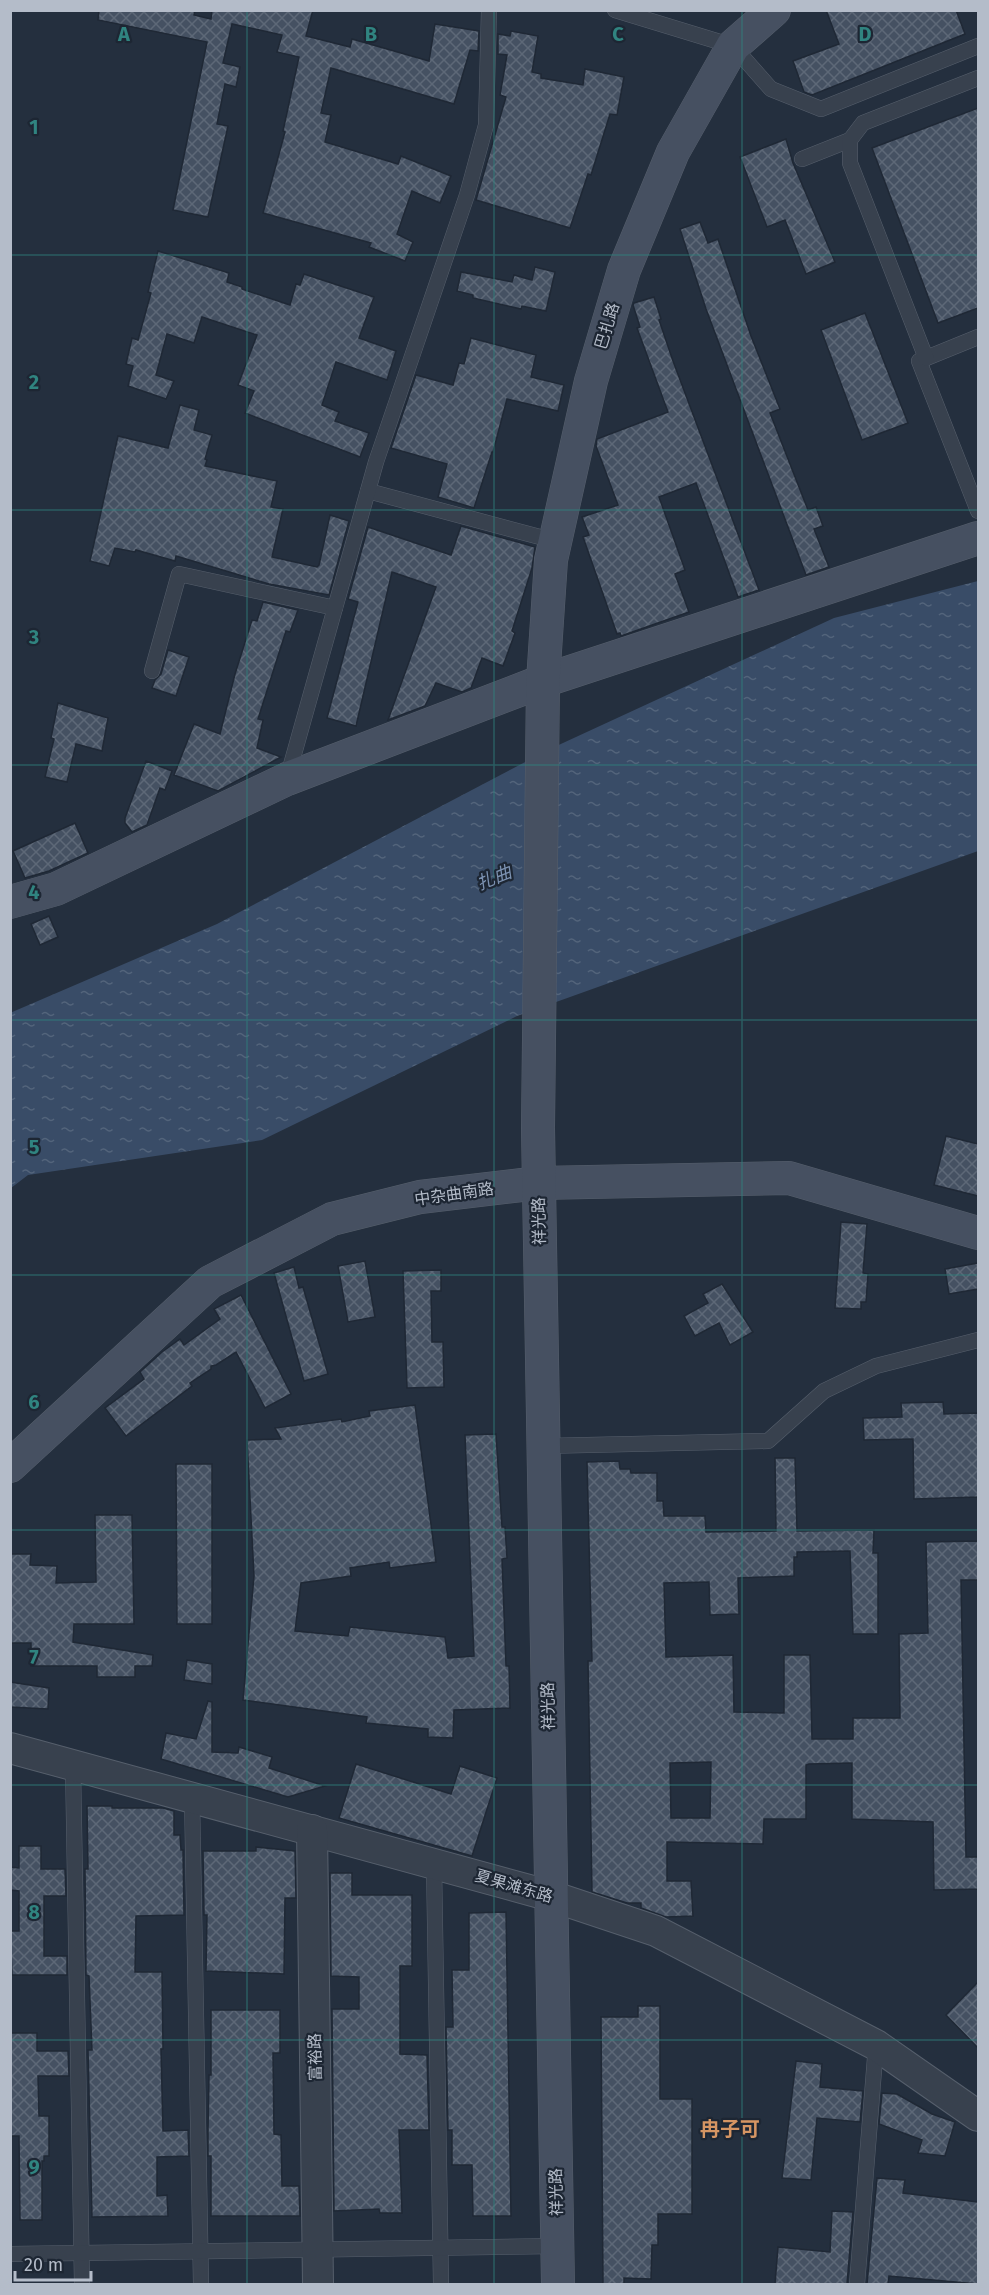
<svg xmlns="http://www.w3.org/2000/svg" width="989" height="2295" font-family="'Fira Sans','Noto Sans SC',sans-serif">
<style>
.water{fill:url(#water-ripples)}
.building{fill:url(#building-cross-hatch);stroke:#1f2835;stroke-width:1.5;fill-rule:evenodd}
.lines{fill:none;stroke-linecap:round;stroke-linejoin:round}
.lane-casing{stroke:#565f6c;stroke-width:16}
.street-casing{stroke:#565f6c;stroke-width:32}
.secondary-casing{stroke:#565f6c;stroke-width:34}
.lane{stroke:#38414e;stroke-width:15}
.street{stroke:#38414e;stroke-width:30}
.secondary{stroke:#465061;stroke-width:33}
.grid{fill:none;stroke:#308480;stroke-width:1.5;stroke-opacity:0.55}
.labels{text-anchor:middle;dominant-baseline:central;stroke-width:4.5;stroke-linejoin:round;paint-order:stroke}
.street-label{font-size:16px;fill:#b4bcc9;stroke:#1d2633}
.water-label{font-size:18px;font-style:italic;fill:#7c92b1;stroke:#1d2633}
.quarter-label{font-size:20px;font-weight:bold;fill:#d59563;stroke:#1d2633}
.grid-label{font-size:20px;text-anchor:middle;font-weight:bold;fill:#308480;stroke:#1d2633;stroke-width:4.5;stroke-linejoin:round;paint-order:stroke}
</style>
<defs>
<pattern id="water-ripples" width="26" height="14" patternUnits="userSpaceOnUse" patternTransform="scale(1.5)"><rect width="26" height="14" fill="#394c67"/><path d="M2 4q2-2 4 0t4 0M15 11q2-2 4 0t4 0" fill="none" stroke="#53647b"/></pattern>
<pattern id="building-cross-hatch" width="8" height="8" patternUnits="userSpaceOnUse" patternTransform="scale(1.5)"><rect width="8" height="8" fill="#455162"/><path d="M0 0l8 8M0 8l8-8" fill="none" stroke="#5d6877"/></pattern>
</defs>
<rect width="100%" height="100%" fill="#242f3e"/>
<!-- water -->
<polygon class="water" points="978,581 978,851 517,1016 262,1140 28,1175 11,1188 10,1013 217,924 550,749 834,618"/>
<!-- building -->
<g class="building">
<polygon points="99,10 195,10 194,15 211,19 212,10 313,10 306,36 350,47 352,39 429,61 435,24 479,31 478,51 470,50 454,104 331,68 321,113 331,115 325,142 398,164 401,156 451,176 440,203 412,191 397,234 413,242 405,261 369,247 371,243 263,213 285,132 283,131 299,57 277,52 282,35 232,24 223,63 240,67 236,87 225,84 217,124 228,126 208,217 173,210 207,42 98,20"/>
<polygon points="826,10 956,10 965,34 812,95 804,92 793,61 839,44"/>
<polygon points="511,31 538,36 532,72 541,74 541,78 583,85 585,69 624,77 617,115 610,114 591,175 588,174 570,228 476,200 506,97 500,95 507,55 498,54 498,34 510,36"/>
<polygon points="978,108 978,308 938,323 872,148"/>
<polygon points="786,139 793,163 835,262 806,274 785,220 767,227 740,157"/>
<polygon points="700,222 708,243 718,239 751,336 780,409 770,413 808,510 816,507 823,526 814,529 829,567 806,575 706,309 680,229"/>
<polygon points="158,251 229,273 227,282 242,287 242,289 290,305 296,284 300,285 304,274 374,297 359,338 396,351 387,380 336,362 322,405 339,412 335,421 369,433 360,457 245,413 254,391 238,385 257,335 202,317 194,343 167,334 156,375 174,381 166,399 128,386 133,366 126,364 132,338 138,340 151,293 148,292"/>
<polygon points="535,267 555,272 546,311 522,306 521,309 473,298 473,295 457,291 461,272 512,282 514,275 532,280"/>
<polygon points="654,297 661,319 659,320 673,361 759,590 738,597 696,483 659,497 685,570 675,574 689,612 621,636 620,633 617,634 583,537 589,535 582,517 618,505 596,446 597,439 668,412 637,328 640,327 633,305 634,303"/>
<polygon points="865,313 908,423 862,440 821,330"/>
<polygon points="471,338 536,355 531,377 564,385 558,411 507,399 493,452 492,452 474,508 438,497 447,464 391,448 416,375 453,385 459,363 464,364"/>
<polygon points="180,405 199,410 194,430 212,435 205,459 207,460 205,466 277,481 271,507 283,509 272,557 317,567 319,565 330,515 349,521 329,595 269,584 176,556 175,561 136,550 135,552 115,548 109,566 90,561 118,436 168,448"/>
<polygon points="461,526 535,547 532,568 512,631 515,633 503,666 482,658 471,688 462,692 436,683 425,706 388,720 436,587 392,572 356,726 327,718 358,602 348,599 368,527 451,555"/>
<polygon points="263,602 298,610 290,632 286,631 258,719 263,720 257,748 281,757 218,791 174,775 194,724 220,734 235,674 252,620 257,621"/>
<polygon points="168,650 189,657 176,696 152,688 155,680 161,674"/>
<polygon points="58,703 108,718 102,751 76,744 67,782 45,777 54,739 51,738"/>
<polygon points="146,761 172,771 165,790 160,788 147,825 132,832 125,823 125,818"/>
<polygon points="75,823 88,853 49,871 25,878 13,851"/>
<polygon points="49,916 58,937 40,945 31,924"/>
<polygon points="946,1136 978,1144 978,1196 934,1185"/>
<polygon points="841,1222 867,1224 863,1273 868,1274 866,1302 861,1302 861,1309 835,1308"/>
<polygon points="365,1261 375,1317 348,1322 338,1266"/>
<polygon points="978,1263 978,1289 949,1294 945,1269"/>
<polygon points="294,1267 299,1288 303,1287 328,1374 304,1381 274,1273"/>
<polygon points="441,1270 441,1291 431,1291 432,1342 443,1342 444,1387 407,1388 403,1271"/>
<polygon points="722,1284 753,1332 730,1345 719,1323 695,1336 684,1316 708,1303 703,1294"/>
<polygon points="241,1295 291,1394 265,1408 236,1352 216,1365 211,1366 211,1369 190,1383 192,1386 126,1436 105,1408 144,1379 140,1372 162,1352 180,1339 184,1345 220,1319 214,1309"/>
<polygon points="943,1402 944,1414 978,1413 978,1497 914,1499 913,1439 864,1440 863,1418 902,1417 901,1403"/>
<polygon points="415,1405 436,1562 390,1568 389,1562 350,1568 351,1576 301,1583 295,1631 348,1636 350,1627 445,1637 448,1658 474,1656 465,1435 496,1434 502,1527 505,1527 507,1558 502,1559 506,1666 509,1666 510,1708 454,1710 453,1738 428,1737 428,1729 366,1723 367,1717 243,1700 254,1576 247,1440 281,1439 275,1428 341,1419 342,1422 370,1416 369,1411"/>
<path d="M775 1458H795L797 1531 874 1530 873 1553H878V1634H853L850 1551 797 1552V1557H794V1576L738 1578 739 1614 710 1615 709 1582 664 1583 666 1657 733 1655 734 1712 784 1713V1655H810L812 1739H853V1718H900L899 1634 928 1633 926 1542 978 1541V1580H961L966 1857H978V1889L934 1890 933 1822 852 1819V1763L809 1764 806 1765V1819H764L763 1844 667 1842V1881H691L693 1916 666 1917 641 1908V1903H627L592 1892 588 1661H592L587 1462 619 1461 620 1469H630L631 1473H657V1501H663L664 1516H705L706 1532 776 1531ZM711 1762 710 1818H671L670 1763Z"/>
<polygon points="176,1464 212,1464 212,1624 177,1624"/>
<polygon points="95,1515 132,1515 134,1624 74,1624 73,1642 153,1655 152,1666 135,1666 135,1677 97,1677 97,1666 31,1666 31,1643 10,1643 10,1554 31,1554 30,1565 57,1566 56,1583 96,1582"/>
<polygon points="187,1660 212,1664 212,1684 184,1680"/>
<polygon points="10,1682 49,1688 48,1709 10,1707"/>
<polygon points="208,1701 212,1702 212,1752 238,1753 239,1747 272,1757 269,1768 325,1786 288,1797 161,1759 166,1733 196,1739"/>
<polygon points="356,1764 451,1794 460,1766 497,1778 472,1856 339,1818"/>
<polygon points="87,1806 112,1806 112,1808 163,1808 174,1811 174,1835 180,1835 181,1850 183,1850 184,1915 136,1916 135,1972 162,1972 163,2049 161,2049 163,2131 188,2130 189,2156 157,2157 157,2196 167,2195 168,2216 92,2217 88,2050 92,2050 89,1976 86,1975 85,1869 88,1869"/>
<polygon points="19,1846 41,1846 41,1869 65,1869 66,1896 44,1896 44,1956 67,1956 67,1975 12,1975 10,1931 19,1931 19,1891 10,1890 10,1867 19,1868"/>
<polygon points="256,1847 295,1851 296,1898 285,1898 284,1974 206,1971 207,1915 204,1915 203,1851 256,1851"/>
<polygon points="330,1873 352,1873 352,1895 412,1895 412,1966 400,1966 400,2054 427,2055 429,2130 399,2130 402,2213 380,2213 379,2209 334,2211 332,2009 359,2009 359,1977 331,1976"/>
<polygon points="506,1912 511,2216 473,2216 472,2165 452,2165 452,2130 448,2130 446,2027 453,2027 452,1970 469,1970 469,1913"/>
<polygon points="978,1982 978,2048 946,2015"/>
<polygon points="638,2006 660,2006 660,2099 692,2099 692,2214 658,2214 658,2245 652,2245 651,2279 624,2278 624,2284 603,2284 601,2017 638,2017"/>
<polygon points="211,2010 280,2010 280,2053 273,2053 274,2134 281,2135 282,2186 299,2186 300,2216 211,2216 211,2156 208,2156 208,2130 209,2075 211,2075"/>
<polygon points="10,2033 37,2033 37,2051 68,2051 69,2076 38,2076 39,2116 49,2116 49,2156 44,2156 44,2161 42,2161 42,2220 20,2220 19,2136 10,2136"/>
<polygon points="796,2061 822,2064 820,2087 863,2091 860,2122 817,2118 811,2180 782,2178"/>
<polygon points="882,2093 897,2094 932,2114 955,2122 945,2156 918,2153 922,2140 879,2124"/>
<polygon points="877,2178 905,2180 903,2193 978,2202 978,2284 889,2276 888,2284 867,2284"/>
<polygon points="832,2211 853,2212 847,2284 775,2284 778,2247 830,2252"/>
</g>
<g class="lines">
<defs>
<g id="lane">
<polyline points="615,10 733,46 771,89 821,109 978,46"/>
<polyline points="802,159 850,140"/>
<polyline points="978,337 919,361 978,511"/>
<polyline points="926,358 850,163 850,140 863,123 978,78"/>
<polyline points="368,491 555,541"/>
<polyline points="152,671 179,574 335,608"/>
<polyline points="287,779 376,462 467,195 486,125 489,10"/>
<polyline points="543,1446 768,1441 824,1391 876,1366 978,1340"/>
<polyline points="73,1765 82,2284"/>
<polyline points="192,1797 201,2284"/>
<polyline points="434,1864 441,2284"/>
<polyline points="10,2254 557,2246"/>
<polyline points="857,2284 876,2045"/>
</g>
<g id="street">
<polyline points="10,1748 551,1896 656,1931 876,2045 978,2116"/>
<polyline points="312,1830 318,2284"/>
</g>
<g id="secondary">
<polyline points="10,902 56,889 287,779 543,681 978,538"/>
<polyline points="10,1466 210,1282 332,1219 420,1197 539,1183 789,1178 978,1233"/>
<polyline points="558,2284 538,1128 543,681 551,560 591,381 624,270 673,152 733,46 774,10"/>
</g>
</defs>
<!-- lane casing -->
<use href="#lane" class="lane-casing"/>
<!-- street casing -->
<use href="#street" class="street-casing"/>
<!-- secondary casing -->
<use href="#secondary" class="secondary-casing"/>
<!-- lane -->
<use href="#lane" class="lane"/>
<!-- street -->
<use href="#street" class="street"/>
<!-- secondary -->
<use href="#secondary" class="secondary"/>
</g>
<!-- grid -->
<path class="grid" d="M247 10V2284M494 10V2284M742 10V2284M10 255H978M10 510H978M10 765H978M10 1020H978M10 1275H978M10 1530H978M10 1785H978M10 2040H978"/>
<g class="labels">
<!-- street labels -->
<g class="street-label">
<text transform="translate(607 326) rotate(-73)">巴扎路</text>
<text transform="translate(454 1194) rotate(-8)">中杂曲南路</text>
<text transform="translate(539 1221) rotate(-91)">祥光路</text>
<text transform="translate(548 1706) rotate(-91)">祥光路</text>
<text transform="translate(514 1886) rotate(16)">夏果滩东路</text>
<text transform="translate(315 2057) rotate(-91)">富裕路</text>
<text transform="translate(556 2192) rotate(-91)">祥光路</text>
</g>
<!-- water labels -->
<g class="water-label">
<text transform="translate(494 878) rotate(-22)">扎曲</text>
</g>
<!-- quarter labels -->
<g class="quarter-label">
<text x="730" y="2129">冉子可</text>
</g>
</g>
<g class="grid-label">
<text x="124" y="41">A</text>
<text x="371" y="41">B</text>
<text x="618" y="41">C</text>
<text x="865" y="41">D</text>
<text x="34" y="134">1</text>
<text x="34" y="389">2</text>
<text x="34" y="644">3</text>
<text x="34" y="899">4</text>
<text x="34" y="1154">5</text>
<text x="34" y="1409">6</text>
<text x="34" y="1664">7</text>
<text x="34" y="1919">8</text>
<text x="34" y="2174">9</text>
</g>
<!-- border -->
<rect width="989" height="2295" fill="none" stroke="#b4bcc9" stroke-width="24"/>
<!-- scale -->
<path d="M15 2271v9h76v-9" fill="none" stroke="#b4bcc9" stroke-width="3"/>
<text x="24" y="2271" font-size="18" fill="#b4bcc9" stroke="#1d2633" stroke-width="4.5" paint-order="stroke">20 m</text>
</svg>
